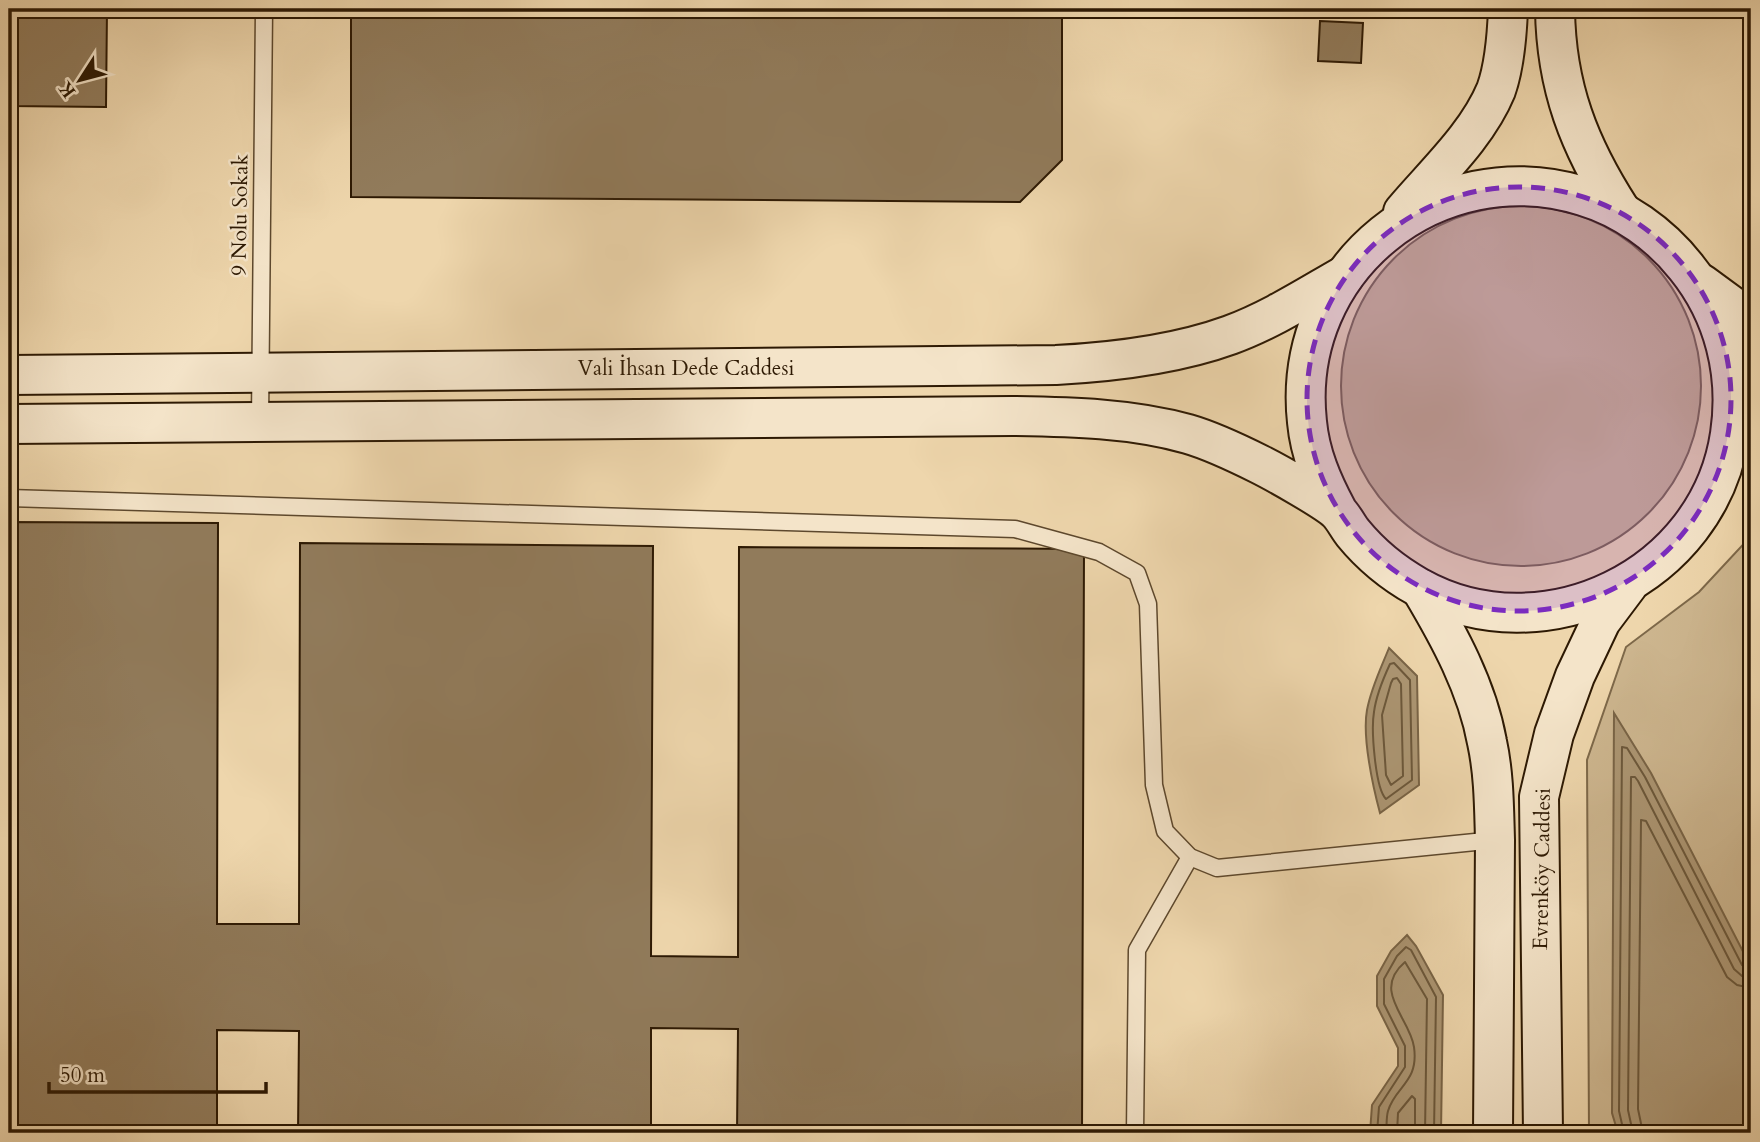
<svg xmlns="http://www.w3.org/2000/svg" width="1760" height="1142" font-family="Cardo,serif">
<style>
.green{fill:#cdb68f;stroke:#7d6849;stroke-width:2}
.water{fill:#ac9673;stroke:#796446;stroke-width:2}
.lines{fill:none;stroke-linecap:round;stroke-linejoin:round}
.shore{stroke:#6c583b;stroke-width:2}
.building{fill:#917b5b;stroke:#2d1903;stroke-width:2}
.lane-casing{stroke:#5d482d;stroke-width:19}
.secondary-casing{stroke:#2d1903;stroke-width:42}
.lane{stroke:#f4e4c9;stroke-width:16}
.secondary{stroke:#f4e4c9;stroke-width:38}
.marked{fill:#7b2cbf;fill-opacity:0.2;stroke:#7b2cbf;stroke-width:5;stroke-dasharray:14 9;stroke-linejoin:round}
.labels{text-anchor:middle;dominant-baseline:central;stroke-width:5;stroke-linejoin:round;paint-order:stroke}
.street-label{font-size:21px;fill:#2d1903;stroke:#f4e4c9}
</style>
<rect width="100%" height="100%" fill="#eed6ac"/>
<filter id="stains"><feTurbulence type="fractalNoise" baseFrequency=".00286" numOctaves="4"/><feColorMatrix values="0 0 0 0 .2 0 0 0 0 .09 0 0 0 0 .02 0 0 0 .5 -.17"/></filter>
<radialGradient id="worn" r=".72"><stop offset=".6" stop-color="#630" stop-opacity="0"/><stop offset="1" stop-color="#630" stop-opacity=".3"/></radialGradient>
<!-- green -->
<g class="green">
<circle cx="1521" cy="386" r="180"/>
<polygon points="1751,536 1751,1133 1589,1133 1587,760 1626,647 1699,592"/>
</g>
<!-- water -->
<g class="water">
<path d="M1389 648 1417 676 1419 785 1380 813C1373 787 1362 737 1367 710 1371 688 1381 668 1389 648Z"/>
<polygon points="1614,713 1651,773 1751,967 1751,1133 1618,1133 1612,1113"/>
<polygon points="1407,935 1416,946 1443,995 1441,1133 1370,1133 1372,1105 1398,1066 1398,1048 1377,1006 1377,976 1391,951"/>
</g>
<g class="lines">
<!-- shore -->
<g class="shore">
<path d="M1394 663 1410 680 1412 780 1386 799C1375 788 1371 729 1374 712 1376 696 1383 679 1390 664Z"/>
<polygon points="1397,678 1401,684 1403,776 1391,785 1386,775 1382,715 1391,683 1393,679"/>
<polyline points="1377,1133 1379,1107 1405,1067 1405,1046 1384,1004 1384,979 1397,956 1406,947 1411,950 1436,997 1434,1133"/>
<path d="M1386 1133C1387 1126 1386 1118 1388 1111 1395 1086 1419 1083 1414 1047 1410 1018 1371 991 1405 962L1427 999 1425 1133"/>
<polyline points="1397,1133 1398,1113 1412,1096 1415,1099 1415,1133"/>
<polyline points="1624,1133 1619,1111 1622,747 1627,748 1645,777 1742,965 1751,969"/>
<polyline points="1633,1133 1628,1110 1631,777 1635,777 1638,781 1734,969 1742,976 1751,978"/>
<polyline points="1643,1133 1638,1109 1641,820 1646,821 1727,977 1737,985 1751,988"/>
</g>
</g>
<!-- building -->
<g class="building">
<polygon points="9,9 107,9 106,107 9,106"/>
<polygon points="351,9 1062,9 1062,160 1020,202 351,197"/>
<polygon points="1326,9 1364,9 1363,18 1326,16"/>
<polygon points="1320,21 1363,23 1361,63 1318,61"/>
<polygon points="9,522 218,523 217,924 299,924 300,543 653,546 651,956 738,957 739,547 1084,549 1082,1133 737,1133 738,1029 651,1028 651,1133 298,1133 299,1031 217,1030 217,1133 9,1133"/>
</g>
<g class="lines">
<defs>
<g id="lane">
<polyline points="260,421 264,9"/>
<polyline points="9,498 1015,529 1099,552 1137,573 1148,604 1154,785 1165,831 1190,857 1217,868 1495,840"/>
<polyline points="1135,1133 1137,950 1190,857"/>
</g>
<g id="secondary">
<path d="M1555 9C1556 87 1579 146 1621 211"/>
<path d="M1403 212C1435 174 1477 136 1496 90 1505 65 1507 35 1508 9"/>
<polyline points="1702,284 1751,320"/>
<path d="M9 375 1056 365C1114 362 1175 355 1230 335 1271 320 1308 296 1345 275"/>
<path d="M9 424 1012 416C1071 417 1131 418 1188 434 1212 441 1237 453 1259 464 1275 472 1327 501 1338 512 1344 518 1348 527 1353 533 1371 555 1393 573 1418 587 1543 657 1709 577 1730 434 1739 374 1724 314 1686 267 1660 234 1623 208 1583 196 1437 151 1290 268 1307 422 1310 454 1322 482 1337 510"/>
<path d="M1421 589C1449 636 1477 687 1487 742 1494 774 1494 807 1495 840L1493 1133"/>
<polyline points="1543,1133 1539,797 1554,734 1575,676 1601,621 1628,585"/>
</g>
</defs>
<!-- lane casing -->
<use href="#lane" class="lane-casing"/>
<!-- secondary casing -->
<use href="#secondary" class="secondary-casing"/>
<!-- lane -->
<use href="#lane" class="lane"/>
<!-- secondary -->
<use href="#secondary" class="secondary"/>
</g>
<!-- marked area -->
<path class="marked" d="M1307 399a212 212 0 1 1 424 0a212 212 0 1 1-424 0Z"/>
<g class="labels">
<!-- street labels -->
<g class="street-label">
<text transform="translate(240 215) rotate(-89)">9 Nolu Sokak</text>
<text x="686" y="368">Vali İhsan Dede Caddesi</text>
<text transform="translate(1542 869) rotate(-89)">Evrenköy Caddesi</text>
</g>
</g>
<!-- margin -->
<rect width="1760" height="1142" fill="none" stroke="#eed6ac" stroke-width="35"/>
<rect x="10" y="10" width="1739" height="1121" fill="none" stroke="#2d1903" stroke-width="3.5"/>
<rect x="18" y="18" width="1725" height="1107" fill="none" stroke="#2d1903" stroke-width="2"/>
<!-- north arrow -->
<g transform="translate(80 80) rotate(234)" stroke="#f4e4c9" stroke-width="5" paint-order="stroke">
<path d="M0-5L12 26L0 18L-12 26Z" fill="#2d1903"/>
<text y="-10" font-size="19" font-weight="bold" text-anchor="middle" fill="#2d1903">K</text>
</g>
<!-- scale -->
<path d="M49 1082v10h217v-10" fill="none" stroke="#2d1903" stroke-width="3.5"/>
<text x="60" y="1082" font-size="21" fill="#2d1903" stroke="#f4e4c9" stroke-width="5" paint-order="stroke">50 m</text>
<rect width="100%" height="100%" filter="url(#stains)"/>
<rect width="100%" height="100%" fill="url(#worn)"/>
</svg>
